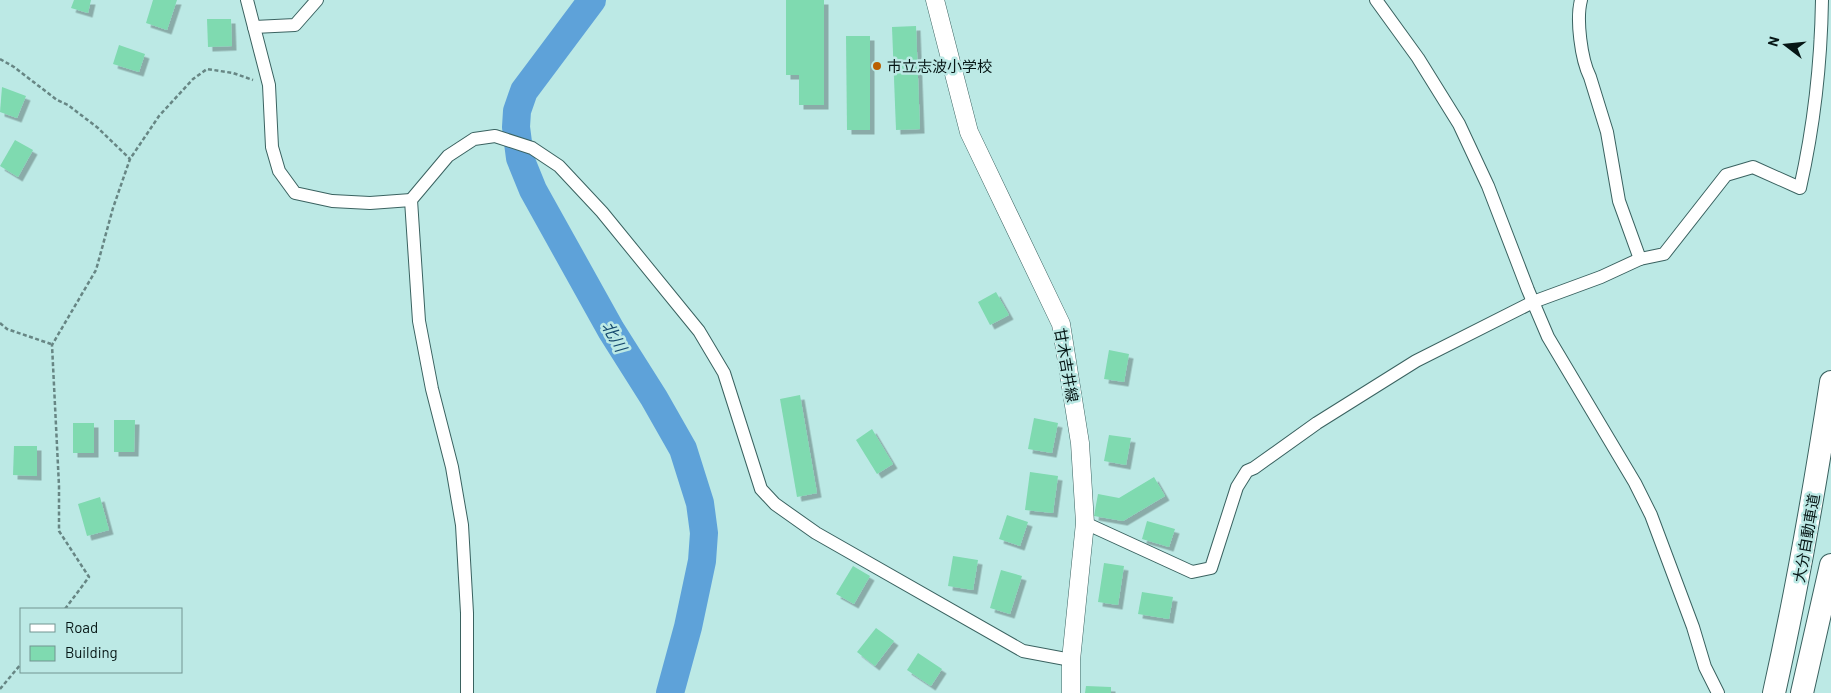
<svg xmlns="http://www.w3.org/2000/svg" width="1831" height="693" font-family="Barlow,'Noto Sans JP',sans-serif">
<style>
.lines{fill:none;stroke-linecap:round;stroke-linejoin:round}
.river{stroke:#5ea2d9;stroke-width:28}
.building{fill:#7fdab0;filter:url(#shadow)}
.minor-casing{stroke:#3a6260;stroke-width:14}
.secondary-casing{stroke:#3a6260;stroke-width:19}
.motorway-casing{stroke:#3a6260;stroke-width:24}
.path{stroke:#678684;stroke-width:2.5;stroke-dasharray:4 2.5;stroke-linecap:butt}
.minor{stroke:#fff;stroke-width:12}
.secondary{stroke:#fff;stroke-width:18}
.motorway{stroke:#fff;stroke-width:22}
.poi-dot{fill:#ba5f01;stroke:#bce9e5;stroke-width:2}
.labels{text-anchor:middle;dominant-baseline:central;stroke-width:5;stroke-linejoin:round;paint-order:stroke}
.poi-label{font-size:15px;fill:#061615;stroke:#bce9e5;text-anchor:start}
.street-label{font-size:15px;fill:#061615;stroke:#bce9e5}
.water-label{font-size:16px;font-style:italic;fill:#16496e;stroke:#bce9e5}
</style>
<defs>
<filter id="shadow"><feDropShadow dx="4.5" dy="4.5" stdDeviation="0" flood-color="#0004"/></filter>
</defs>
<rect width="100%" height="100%" fill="#bce9e5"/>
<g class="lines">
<!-- river -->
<polyline class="river" points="592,0 524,91 517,111 516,127 520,158 533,190 611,330 654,398 683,449 700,503 704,533 702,561 688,627 670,693"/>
</g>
<!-- building -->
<g class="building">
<polygon points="74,0 91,0 88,13 71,8"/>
<polygon points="153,0 177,0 167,30 146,23"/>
<polygon points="786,0 824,0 824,105 799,105 799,75 786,75"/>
<polygon points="207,19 231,19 232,46 208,47"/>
<polygon points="916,26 920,129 896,130 892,27"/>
<polygon points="846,36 870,36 870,130 847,130"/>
<polygon points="119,45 145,54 139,72 113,64"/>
<polygon points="2,87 26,96 17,118 0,112"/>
<polygon points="15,140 33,150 18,177 0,166"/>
<polygon points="996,292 1009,315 990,325 978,302"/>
<polygon points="1109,350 1129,354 1124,382 1104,379"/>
<polygon points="800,395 817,493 797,497 780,399"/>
<polygon points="1034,418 1058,423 1052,453 1028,449"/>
<polygon points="114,420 135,420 134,452 114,452"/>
<rect x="73" y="423" width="21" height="30"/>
<polygon points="872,429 893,464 877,474 856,440"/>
<polygon points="1109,435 1131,438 1126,465 1104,461"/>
<polygon points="14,446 37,446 37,476 13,475"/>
<polygon points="1030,472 1058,476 1053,513 1025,510"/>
<polygon points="1154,477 1165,496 1123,521 1094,516 1098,494 1119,498"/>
<polygon points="100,497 109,530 87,536 78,504"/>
<polygon points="1007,515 1028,522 1020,546 999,539"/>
<polygon points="1147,521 1175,529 1169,547 1142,539"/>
<polygon points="953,556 978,560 973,590 948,586"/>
<polygon points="1104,563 1124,566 1118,605 1098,602"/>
<polygon points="853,566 870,576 854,604 836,594"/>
<polygon points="1001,570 1022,576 1010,614 990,608"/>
<polygon points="1142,592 1173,597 1169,619 1138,614"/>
<polygon points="876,628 894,641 875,666 857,652"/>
<polygon points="918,653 942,669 931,686 907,670"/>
<polygon points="1086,686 1111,687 1111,693 1085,693"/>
</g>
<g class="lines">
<defs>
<g id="minor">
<polyline points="247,0 269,85 272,147 279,171 295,193 332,201 370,203 411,200"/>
<polyline points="1376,0 1418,58 1459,124 1488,186 1528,290 1548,337 1635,483 1651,515 1693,627 1705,667 1718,693"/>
<path d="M1581 0C1576 19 1581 59 1590 77L1607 132 1619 201 1640 259"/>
<polyline points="254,27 295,25 317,0"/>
<path d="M1085 523 1192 572 1211 568 1237 487 1247 471 1254 468 1317 423 1416 361 1533 302 1601 277 1640 259 1664 254 1726 175 1753 167 1800 188C1814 126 1821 64 1822 0"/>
<polyline points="467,693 467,613 462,525 452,467 432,389 419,321 411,200 448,156 474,139 495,136 532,148 559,166 602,212 699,331 724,373 761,489 775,504 816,533 1023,651 1071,660"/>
</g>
<polyline id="secondary" points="935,0 969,132 1061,324 1080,443 1085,523 1071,660 1071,693"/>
<g id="motorway">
<path d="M1774 693C1797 590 1815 487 1831 382"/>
<polyline points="1802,693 1831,565"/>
</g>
</defs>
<!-- minor casing -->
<use href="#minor" class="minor-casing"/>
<!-- secondary casing -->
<use href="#secondary" class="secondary-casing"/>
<!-- motorway casing -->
<use href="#motorway" class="motorway-casing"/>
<!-- path -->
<g class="path">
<polyline points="0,59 14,67 57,100 68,105 98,128 130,159"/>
<polyline points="0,323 7,329 51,344"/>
<polyline points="65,609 89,577 59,531 59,486 52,345 96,270 113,208 130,159 159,116 193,79 207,69 233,73 253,80"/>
<polyline points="0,689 21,664"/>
</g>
<!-- minor -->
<use href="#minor" class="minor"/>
<!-- secondary -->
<use href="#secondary" class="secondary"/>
<!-- motorway -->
<use href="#motorway" class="motorway"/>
</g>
<!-- markers -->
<circle class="poi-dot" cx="877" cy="66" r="5"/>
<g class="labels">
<!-- poi labels -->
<g class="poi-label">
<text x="887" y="66">市立志波小学校</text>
</g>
<!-- street labels -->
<g class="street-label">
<text transform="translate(1067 365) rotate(80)">甘木吉井線</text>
<text transform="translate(1806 538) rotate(-80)">大分自動車道</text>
</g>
<!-- water labels -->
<g class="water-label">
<text transform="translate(615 336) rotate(60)">北川</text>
</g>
</g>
<!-- legend -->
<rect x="20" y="608" width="162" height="65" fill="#bce9e5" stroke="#739592"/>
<rect x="30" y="624" width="25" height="8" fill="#ffffff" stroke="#739592"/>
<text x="65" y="633" font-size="15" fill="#061615">Road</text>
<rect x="30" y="646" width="25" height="15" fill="#7fdab0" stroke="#739592"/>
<text x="65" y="658" font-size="15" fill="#061615">Building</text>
<!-- north arrow -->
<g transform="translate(1786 45) rotate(286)" stroke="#bce9e5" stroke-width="4" paint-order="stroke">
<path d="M0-4L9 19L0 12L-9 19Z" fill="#061615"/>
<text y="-8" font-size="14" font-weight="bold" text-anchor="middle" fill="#061615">N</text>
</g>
</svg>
